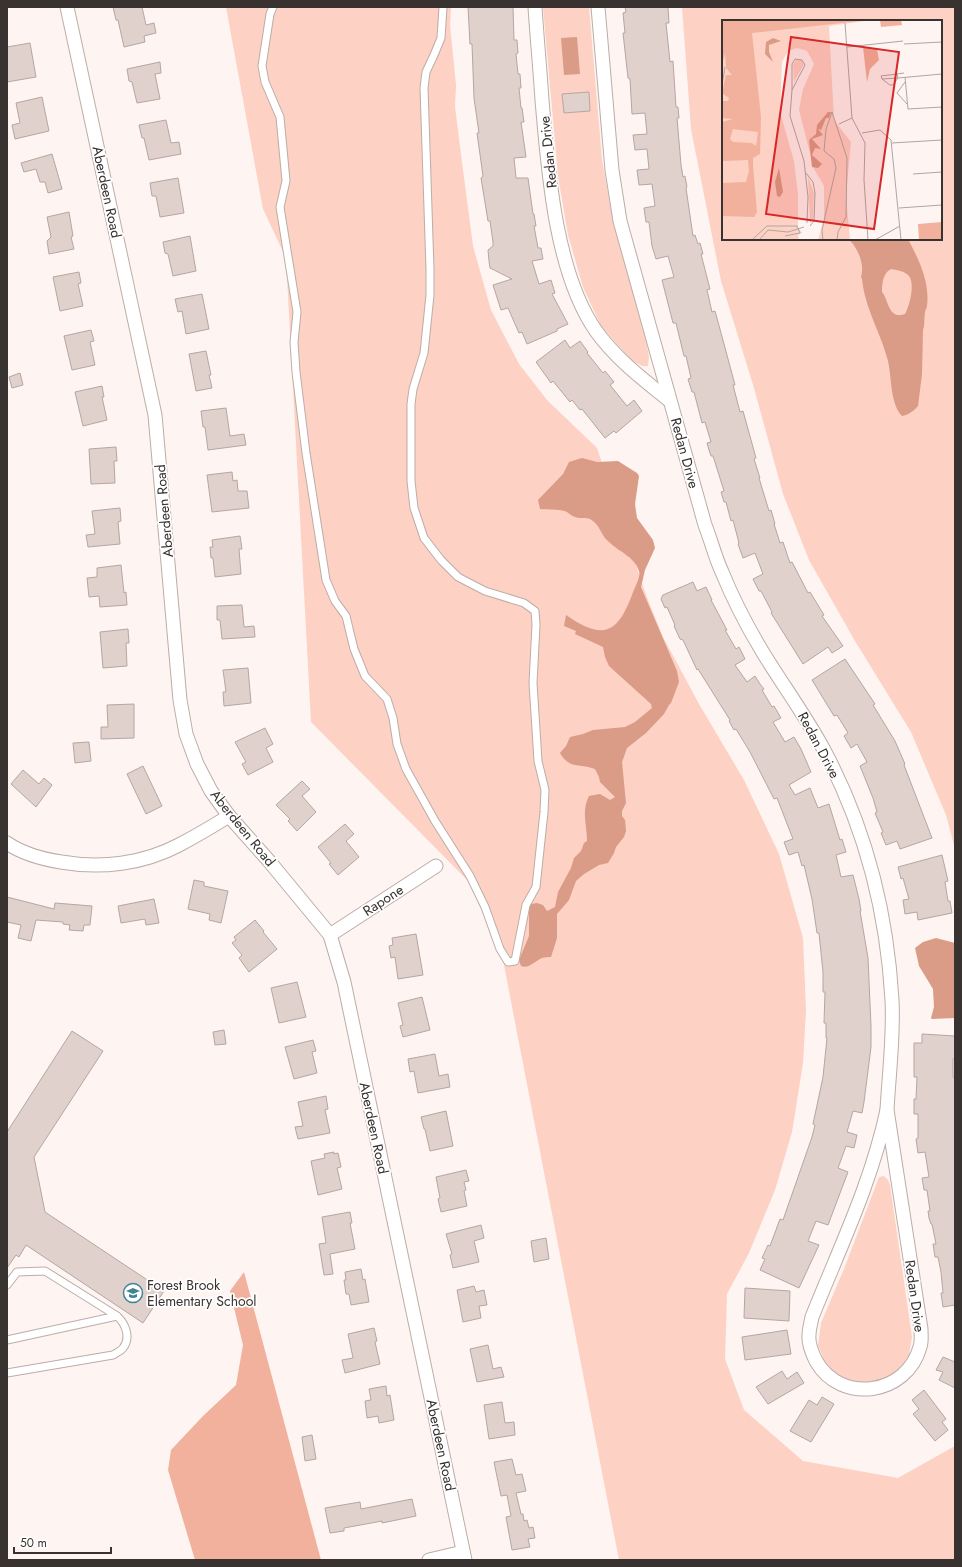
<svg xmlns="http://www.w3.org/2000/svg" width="962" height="1567" font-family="Jost,sans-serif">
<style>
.green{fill:#fdd1c3;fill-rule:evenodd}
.forest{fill:#f1b19c}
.water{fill:#da9b87;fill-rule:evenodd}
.building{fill:#e1d1cc;stroke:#b6a6a2}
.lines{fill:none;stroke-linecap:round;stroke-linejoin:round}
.lane-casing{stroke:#bcada8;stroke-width:9}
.street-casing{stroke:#bcada8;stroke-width:15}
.lane{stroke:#fff;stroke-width:7}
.street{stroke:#fff;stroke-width:13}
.labels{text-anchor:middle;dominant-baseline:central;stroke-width:3.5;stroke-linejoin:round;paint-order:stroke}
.street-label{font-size:14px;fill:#383230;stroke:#fff}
.poi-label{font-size:14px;fill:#383230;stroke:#fff;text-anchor:start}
.inset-road{fill:none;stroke:#afa6a4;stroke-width:1}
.view{fill:#d62828;fill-opacity:0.15;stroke:#d62828;stroke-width:2}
.inset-edge{fill:none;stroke:#383230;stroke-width:2}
</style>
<rect width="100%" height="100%" fill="#fef4f1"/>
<!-- green -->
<g class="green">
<polygon points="226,7 451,7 450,25 456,85 455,107 463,170 473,246 491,310 519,364 547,400 597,448 646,595 663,637 699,704 744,780 779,854 803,938 806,1010 803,1063 792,1132 775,1190 749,1253 727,1294 725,1359 744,1410 803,1461 898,1478 955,1446 955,1560 619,1560 503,960 486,899 311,722 286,258 263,209"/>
<polygon points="543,7 589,7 602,160 611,209 644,330 649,357 648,366 642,366 631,360 601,326 583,287 568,235 558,176"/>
<path d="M682 7H955V849L946 815 911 732 855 641 809 560 783 494 754 388 721 281 691 129ZM723 21H941V239H723Z"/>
<polygon points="884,1176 888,1180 890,1185 912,1337 908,1361 892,1376 872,1385 846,1382 827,1368 818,1345 821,1323 844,1269 879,1177"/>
</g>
<!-- forest -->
<polygon class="forest" points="244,1272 321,1560 195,1560 168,1470 171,1450 203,1416 236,1385 243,1345 230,1291"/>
<!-- water -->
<g class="water">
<polygon points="577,37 580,74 564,75 561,38"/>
<path d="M848 239H908C919 260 930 282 927 306 927 308 925 310 925 312 924 318 925 325 923 330L922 374 918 406C914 411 908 415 902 416 890 403 892 379 888 361 881 333 865 309 862 279L861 277C865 265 858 247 848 239ZM891 269C896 270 905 271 909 276 915 284 910 305 905 314 888 320 889 300 882 292 882 283 883 273 891 269Z"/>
<path d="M582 458 597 462 618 461 637 473 639 476 635 504 637 518 653 540 655 548 645 570 641 587 677 671 679 682 671 703 669 705 664 714 646 733 627 748 622 762 626 803 622 811V816L625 820 626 831 624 837 616 847 614 853 608 863 599 865 584 874 576 881 569 900 557 914V938L551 957C548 957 545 957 542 958 535 961 529 969 521 966L519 960 529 936V908L531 904 537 903 543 905 547 911 555 907 558 892 571 868 574 858 581 851 584 843 587 841C587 824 581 812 589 796L600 794 610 800 615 797 600 782 599 777 595 769C580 763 570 770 560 753L566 746 570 737 583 734 593 730 625 727 635 722 652 708 651 704 609 666 605 657 603 647 575 634 576 631 564 626 566 615C602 640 617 635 632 595 634 588 641 578 639 571 634 556 619 552 609 542 600 535 601 525 590 519 586 517 580 519 575 517 571 516 568 512 565 511 558 509 548 510 540 509L538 500 563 474 569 462Z"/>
<polygon points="936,938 955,943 955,1018 932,1019 931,1018 934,1007 933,989 919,966 915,948 923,942"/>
</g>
<!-- building -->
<g class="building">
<polygon points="113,7 142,7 146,25 154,23 156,33 144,36 145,42 124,47 118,20 116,20"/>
<polygon points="468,7 513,7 514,40 517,40 518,53 516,54 518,74 520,74 521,88 519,88 521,108 522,108 524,122 521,122 526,157 514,158 516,178 528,178 533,214 534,214 536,226 534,226 538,248 541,248 543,259 532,261 539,284 551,280 555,293 552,294 568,324 557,329 557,331 527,344 522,332 519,333 508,308 501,310 493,285 512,279 490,268 489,261 488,250 493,246 493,242 490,221 488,221 481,178 483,176 477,133 479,133 474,98 472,44 470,44"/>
<polygon points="625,7 668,7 669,23 666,23 670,62 673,61 676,107 678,107 679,118 677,118 681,165 683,177 685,176 687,187 686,188 693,236 695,235 698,244 700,243 703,254 701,254 710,289 707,290 712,312 715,311 724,344 735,385 733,385 740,412 743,411 756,458 754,459 760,478 759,478 769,511 771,510 775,524 774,524 780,543 783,542 790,563 792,562 808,593 810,592 824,615 822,616 843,646 832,653 828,647 803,664 771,613 772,612 761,591 759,591 753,579 763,574 755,553 743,558 738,544 739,543 733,520 731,521 726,502 724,502 721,492 724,491 713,456 711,456 709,450 707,443 711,442 705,422 702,423 694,392 692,392 688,379 691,378 686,356 684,356 676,323 673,323 662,280 674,277 668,256 656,259 652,246 649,222 646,222 644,208 655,206 652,184 639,185 637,170 649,169 647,149 635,150 633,135 647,134 645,113 632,114 630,79 628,78 623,33 625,33 623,13 626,12"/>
<polygon points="30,43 36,77 7,82 7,47"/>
<polygon points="160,62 161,73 155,74 160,99 137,103 132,82 129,81 127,69"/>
<polygon points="589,92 590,111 564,113 562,94"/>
<polygon points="42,97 49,131 15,139 12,125 20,123 16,103"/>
<polygon points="166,120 171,143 179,142 181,154 149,160 144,138 142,138 139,125"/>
<polygon points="52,154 62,189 48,193 45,182 40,182 36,169 24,172 21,163"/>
<polygon points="178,178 184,213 160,217 156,196 152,196 150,183"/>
<polygon points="69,212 73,236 71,237 74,249 49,254 47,241 51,237 47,217"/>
<polygon points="190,236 196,271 173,276 168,254 165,253 163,242"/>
<polygon points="79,272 81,283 78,284 83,306 60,311 53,277"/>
<polygon points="202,294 209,329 186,334 182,311 178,312 175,299"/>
<polygon points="91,330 94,341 90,342 95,365 72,370 64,336"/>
<polygon points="565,340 570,348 580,341 588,352 587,353 603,373 605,371 614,382 610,385 627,406 634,400 642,411 616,433 614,431 605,438 582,409 580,410 572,400 570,402 553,381 551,383 536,362"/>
<polygon points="206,351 211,375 209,375 212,388 196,391 189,354"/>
<polygon points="20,373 23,385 12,388 9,377"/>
<polygon points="102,386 104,397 102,397 107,420 83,426 75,392"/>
<polygon points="226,408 230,436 244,434 246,445 208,450 205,427 203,427 201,411"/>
<polygon points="116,447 117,461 114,461 115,483 91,484 89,449"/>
<polygon points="232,472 233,481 237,480 238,491 247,491 249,508 212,512 207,475"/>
<polygon points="120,508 121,521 118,522 120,544 88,547 86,535 95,534 92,511"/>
<polygon points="240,536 242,549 239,549 241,574 215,577 213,558 211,558 210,547 213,547 212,540"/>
<polygon points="121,565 124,593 126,592 127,605 100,607 99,596 89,597 87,578 97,577 97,568"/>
<polygon points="693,582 697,591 706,587 712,600 711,600 727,630 725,630 736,649 739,647 745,659 735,665 747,682 755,676 760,684 764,689 762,690 772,707 774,706 781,718 773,722 785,742 794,737 801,749 811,772 789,785 795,795 810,788 818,808 829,804 840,840 842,839 846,852 836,855 841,877 853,875 859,899 861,911 860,911 868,958 871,1026 871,1047 864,1102 862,1113 853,1111 847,1132 857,1135 854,1148 846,1146 838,1168 848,1172 828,1225 816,1221 808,1241 819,1245 799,1288 760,1270 765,1259 762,1258 768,1245 770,1246 780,1219 783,1220 812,1137 815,1125 813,1124 823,1077 827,1038 826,1038 826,1023 824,1023 825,992 823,992 823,972 819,933 817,933 812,899 804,865 802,866 798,852 789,855 784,842 793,839 777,798 774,799 750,752 736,729 734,730 729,721 730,720 698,669 697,670 683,640 680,639 674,626 675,625 667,607 665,608 661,599 663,595"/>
<polygon points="242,605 244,627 254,626 255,637 222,639 220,620 217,620 217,606"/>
<polygon points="128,629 129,643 126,643 127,666 103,668 100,632"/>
<polygon points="845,659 875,704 873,705 895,741 905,764 904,765 932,838 900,849 897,841 886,845 881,833 883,832 875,813 877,812 873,798 860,766 867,762 857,744 851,748 844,736 848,733 837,715 834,716 812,680"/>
<polygon points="248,668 251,703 224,706 223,692 226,692 223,670"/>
<polygon points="134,704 134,738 101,739 101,727 108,727 107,705"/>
<polygon points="265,728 273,744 266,748 273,762 248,775 242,764 246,762 235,742"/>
<polygon points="89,742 91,761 75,763 73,743"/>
<polygon points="143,766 162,806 146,814 127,774"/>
<polygon points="23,770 39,784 44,778 52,785 36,807 11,784"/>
<polygon points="302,781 310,789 302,796 316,812 297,831 288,821 290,819 276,805"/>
<polygon points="345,824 354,834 346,841 359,857 338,875 329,864 331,863 318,847"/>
<polygon points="942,855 948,881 945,882 948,901 950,901 952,913 918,920 917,912 905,914 903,900 909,899 903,878 901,879 898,867"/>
<polygon points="194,880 204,882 204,886 228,891 221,923 209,920 210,914 188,909"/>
<polygon points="7,897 54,909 55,903 92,906 90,925 84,925 83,931 69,930 70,925 63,924 63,922 36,920 31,941 18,938 21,925 7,922"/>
<polygon points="154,899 159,923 146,925 145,919 121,923 118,906"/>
<polygon points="255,920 264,931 263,932 277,949 249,972 239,958 242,955 232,943 236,940 234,937"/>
<polygon points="416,934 423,975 398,979 395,957 391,958 389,946 393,945 392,938"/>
<polygon points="297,982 306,1017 279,1023 271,988"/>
<polygon points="422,997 430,1030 403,1037 400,1026 403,1025 398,1003"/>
<polygon points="224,1030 226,1044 215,1045 213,1032"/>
<polygon points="72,1031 103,1051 34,1157 45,1212 164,1291 143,1323 26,1245 19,1257 16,1255 7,1268 7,1132"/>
<polygon points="922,1034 955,1036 955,1059 953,1059 953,1076 955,1079 955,1305 943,1307 941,1293 943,1293 941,1272 938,1257 935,1257 933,1244 936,1244 932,1224 931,1224 929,1218 928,1211 930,1211 927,1190 924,1190 922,1178 929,1177 925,1152 918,1153 916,1139 918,1138 918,1114 914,1114 914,1099 916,1099 917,1077 914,1077 914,1043 922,1043"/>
<polygon points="313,1040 316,1051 312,1052 317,1073 294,1079 285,1047"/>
<polygon points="435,1054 439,1076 448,1074 450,1087 418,1093 414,1071 410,1072 408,1059"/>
<polygon points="326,1096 328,1109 325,1110 330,1133 298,1139 295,1127 303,1126 298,1102"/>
<polygon points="446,1111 453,1146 430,1151 425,1129 424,1129 421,1117"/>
<polygon points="334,1152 334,1154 338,1153 341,1167 337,1168 342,1189 318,1195 311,1161 325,1158 324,1154"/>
<polygon points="466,1170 469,1181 464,1182 466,1190 464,1191 467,1206 441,1212 438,1199 440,1198 436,1177"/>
<polygon points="350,1212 352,1223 350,1223 355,1249 330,1254 333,1274 324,1275 319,1244 326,1243 322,1217"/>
<polygon points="481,1225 484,1238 474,1241 479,1262 453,1268 450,1255 452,1254 446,1234"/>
<polygon points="546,1238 549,1259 534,1262 531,1241"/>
<polygon points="361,1269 363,1280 365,1279 369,1302 351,1305 349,1294 346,1294 344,1280 346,1280 345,1272"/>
<polygon points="474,1286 476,1292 484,1290 487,1305 479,1306 481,1318 463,1322 457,1290"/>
<polygon points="745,1288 790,1291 789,1321 744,1318"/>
<polygon points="374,1328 377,1341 375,1342 380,1364 345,1373 342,1360 353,1358 348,1334"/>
<polygon points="787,1330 791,1354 745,1360 742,1337"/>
<polygon points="488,1345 493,1369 501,1367 504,1377 477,1382 470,1349"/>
<polygon points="943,1357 955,1362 955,1388 939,1380 943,1372 936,1370"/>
<polygon points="782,1371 787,1379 797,1372 804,1383 768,1404 756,1387"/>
<polygon points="386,1386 387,1396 390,1395 394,1420 379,1423 378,1416 367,1418 365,1401 371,1400 369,1389"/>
<polygon points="924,1390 946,1419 942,1422 948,1430 935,1441 913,1414 919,1409 912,1400"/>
<polygon points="822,1397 834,1404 811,1442 790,1431 809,1400 817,1405"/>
<polygon points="502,1402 505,1423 514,1422 515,1435 489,1439 484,1405"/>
<polygon points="312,1435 316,1459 305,1461 302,1437"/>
<polygon points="512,1459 516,1475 522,1474 526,1491 516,1493 521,1514 523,1514 524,1521 527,1520 529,1528 533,1527 535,1538 528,1539 530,1547 512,1550 506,1517 511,1516 507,1495 501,1496 494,1462"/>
<polygon points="412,1499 416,1516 382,1523 382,1521 344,1528 344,1531 330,1533 325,1508 360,1502 361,1509"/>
</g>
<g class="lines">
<defs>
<g id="lane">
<polyline points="273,7 270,14 262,66 265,82 280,117 286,181 280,207 297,312 294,342 296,372 306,453 326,580 335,601 346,616 354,649 365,676 387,699 393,718 397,744 406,769 435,821 470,876 485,907 500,949 508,962 515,961 526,905 536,887 544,812 545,790 538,761 533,683 536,625 535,611 524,603 485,591 458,577 441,560 424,538 414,508 411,481 411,404 413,389 424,353 430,295 430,269 424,88 426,72 434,55 441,38 443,7"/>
<path d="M7 1285 17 1272 45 1271 117 1316C126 1324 131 1338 123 1348 121 1351 116 1353 113 1355L7 1373"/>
<polyline points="7,1340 117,1316"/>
</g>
<g id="street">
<polyline points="67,7 155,415 180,700 186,734 197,764 211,791 229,816 269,861 330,935 344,982 465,1560"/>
<path d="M535 7C537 38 540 69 542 100 548 170 555 272 596 331 616 359 644 380 670 401"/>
<path d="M598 7 612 170 620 221 705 525C711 540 715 557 722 572 733 599 747 626 762 651 782 684 805 715 824 750 865 827 887 912 892 1000 894 1036 889 1073 887 1110"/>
<path d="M7 843C23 854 42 859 61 862 101 869 143 864 179 845 196 836 213 826 229 816"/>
<polyline points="330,935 436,866"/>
<path d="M887 1110 921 1329C921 1335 922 1342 920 1347 907 1395 841 1405 816 1361 812 1353 808 1344 809 1335 809 1329 811 1323 812 1317 840 1247 871 1184 887 1110Z"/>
<polyline points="429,1560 463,1552"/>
</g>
</defs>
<!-- lane casing -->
<use href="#lane" class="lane-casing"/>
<!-- street casing -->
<use href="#street" class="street-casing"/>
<!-- lane -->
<use href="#lane" class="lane"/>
<!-- street -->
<use href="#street" class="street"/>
</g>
<!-- icons -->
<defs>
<symbol id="school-ring" viewBox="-11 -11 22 22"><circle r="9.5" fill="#fff" stroke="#428395" stroke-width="1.5"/><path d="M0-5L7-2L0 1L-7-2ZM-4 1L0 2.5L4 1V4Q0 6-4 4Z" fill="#428395"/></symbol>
</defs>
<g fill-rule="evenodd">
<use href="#school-ring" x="122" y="1282" width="22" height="22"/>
</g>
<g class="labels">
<!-- street labels -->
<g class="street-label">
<text transform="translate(548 152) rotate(-96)">Redan Drive</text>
<text transform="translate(107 192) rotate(78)">Aberdeen Road</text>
<text transform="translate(685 453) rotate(75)">Redan Drive</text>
<text transform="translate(164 511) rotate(-95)">Aberdeen Road</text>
<text transform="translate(819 745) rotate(62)">Redan Drive</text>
<text transform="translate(243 828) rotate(51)">Aberdeen Road</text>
<text transform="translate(383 900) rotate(-33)">Rapone</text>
<text transform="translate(374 1128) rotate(78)">Aberdeen Road</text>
<text transform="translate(915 1296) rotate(82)">Redan Drive</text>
<text transform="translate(441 1445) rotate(78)">Aberdeen Road</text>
</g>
<!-- poi labels -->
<g class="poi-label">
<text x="147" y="1285">Forest Brook<tspan x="147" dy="16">Elementary School</tspan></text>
</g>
</g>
<!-- overview -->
<g transform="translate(722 20)">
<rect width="220" height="220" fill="#fef4f1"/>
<path d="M0 0H150L107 6 112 100 129 122 124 175 128 220H96L102 199V166L92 149 77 90 81 69 92 44 85 31 75 28 66 31 60 42 58 92 72 141 76 174V207L80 213 76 215 77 220H0ZM74 40H79L82 44 72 62 71 44ZM86 157 92 173 91 200 88 203Z" fill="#fdd1c3"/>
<path d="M0 0H146L30 13 39 97 38 134 31 138V146L35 192 32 197 0 196V163L24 162 27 151 26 140 1 141 0 145V102L11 99 0 98V81H6L7 78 0 73 4 55H10L4 48 3 33 0 45ZM11 109 36 112 34 126 30 123 11 122 8 119ZM158 0H179L180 5 159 7ZM141 27 155 29 157 40 148 49 145 62ZM220 202V220H197L196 204Z" fill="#f1b19c" fill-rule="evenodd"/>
<path d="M51 18 59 21 47 25V32L51 42 43 34 44 22ZM106 92H109L107 98H104L99 110 96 109 101 115 90 119 99 129 93 128 90 135 100 144 96 148 90 147 87 120 94 114 95 105ZM57 148 61 172 58 177 55 176 53 162Z" fill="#da9b87"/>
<path class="inset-road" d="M123 3 130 98 143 123 142 160 146 220M182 24 220 22M125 27 181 21M73 39 80 40 83 45 70 70V44ZM182 53 175 54 176 58 220 54M183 57 186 89 220 87M160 59 176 58 171 65H168L160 59 159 56 175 54M183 62 175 73 185 84M0 65 3 47M70 70 68 96 82 141 86 177 85 203M117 104 130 98M140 113 158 110 169 120 179 220M170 123 220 120M84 153 91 162 93 173 92 201 88 206M191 154 220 152M177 188 220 185M30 220 45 206H75L78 213 63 216M37 220 46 210 66 212 82 207M101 220 100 210 114 148 112 139 102 131 104 109 110 92 125 138 124 197 116 212 115 220M153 220 178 206"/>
<path class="view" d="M69 17 177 32 152 209 44 194Z"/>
<rect width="220" height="220" class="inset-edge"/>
</g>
<!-- border -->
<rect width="962" height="1567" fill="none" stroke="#383230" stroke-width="16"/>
<!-- scale -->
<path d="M14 1547v6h97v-6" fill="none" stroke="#383230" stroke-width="2"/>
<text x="20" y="1547" font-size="12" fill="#383230" stroke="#ffffff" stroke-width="3" paint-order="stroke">50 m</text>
</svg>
